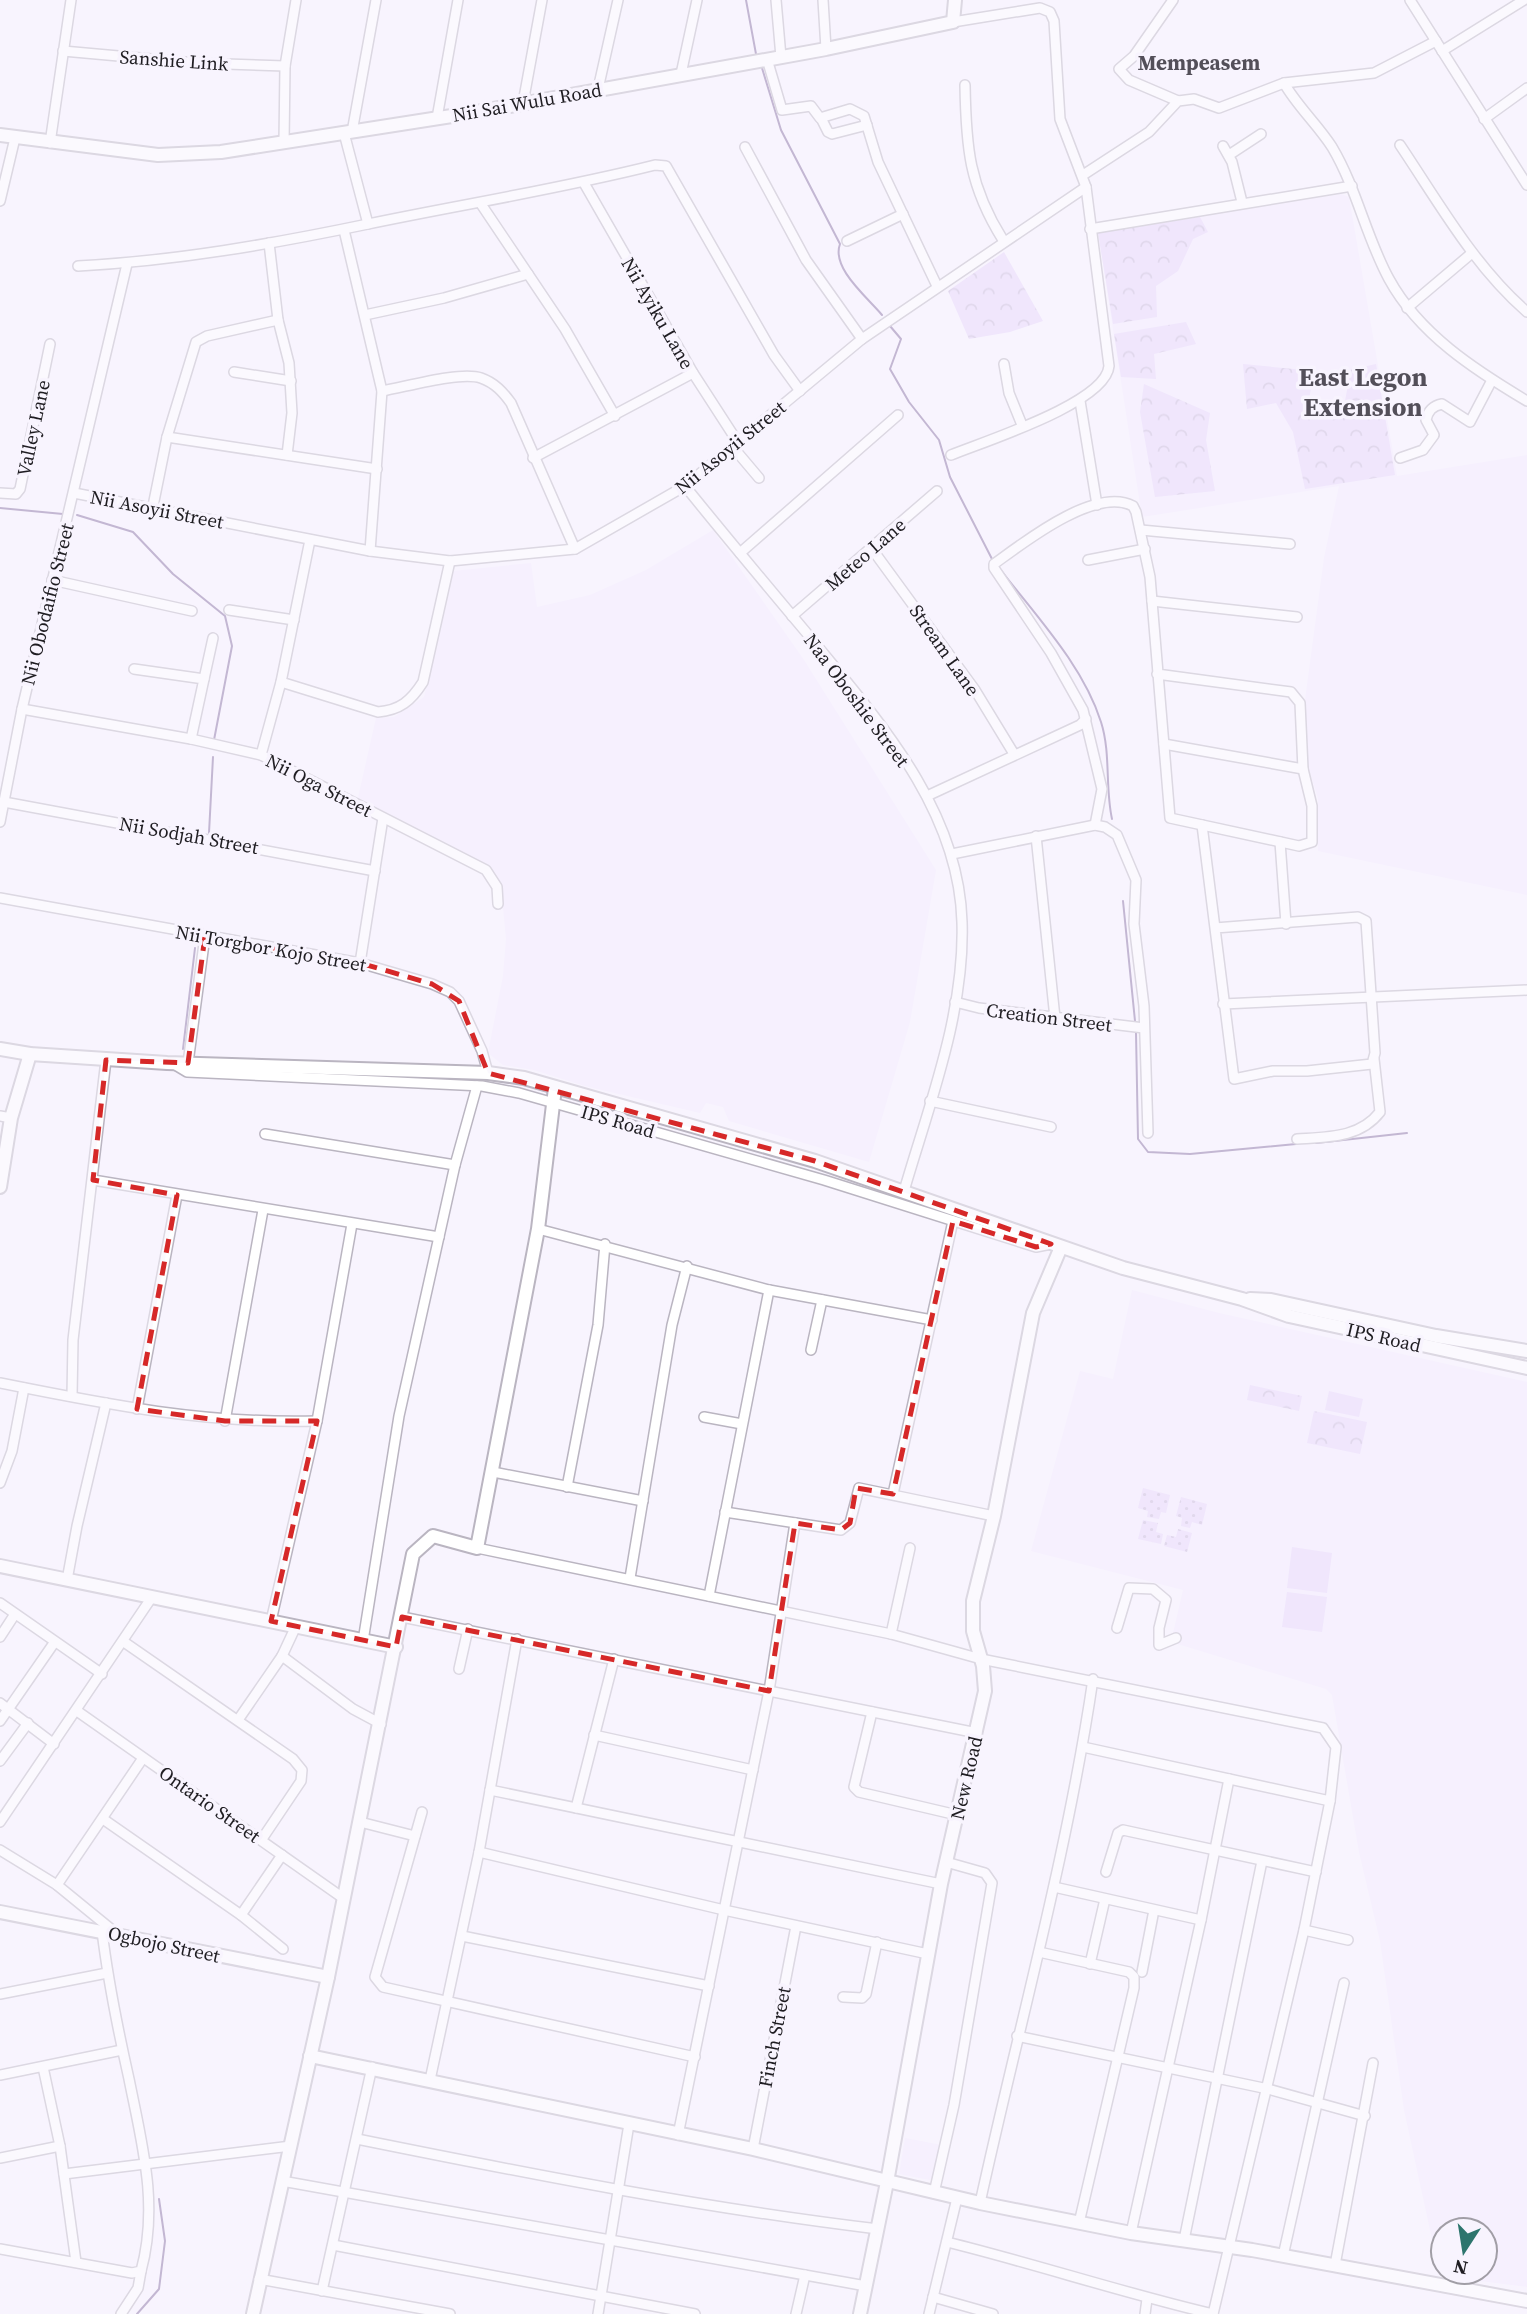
<svg xmlns="http://www.w3.org/2000/svg" width="1527" height="2314" font-family="'Source Serif 4',serif">
<style>
.built{fill:#f3ebfe;fill-rule:evenodd}
.grass{fill:url(#grass-dots)}
.forest{fill:url(#forest-crowns)}
.park{fill:#e6d5fb}
.lines{fill:none;stroke-linecap:round;stroke-linejoin:round}
.stream{stroke:#846d9f;stroke-width:2}
.street-casing{stroke:#bab5c1;stroke-width:12}
.secondary-casing{stroke:#bab5c1;stroke-width:16}
.street{stroke:#fff;stroke-width:9}
.secondary{stroke:#fff;stroke-width:12}
.marked{fill:none;stroke:#d62828;stroke-width:5;stroke-dasharray:14 9;stroke-linejoin:round}
.labels{text-anchor:middle;dominant-baseline:central;stroke-width:7;stroke-linejoin:round;paint-order:stroke}
.street-label{font-size:19px;fill:#1f1d22;stroke:#f8f4fe}
.neighbourhood-label{font-size:21px;font-weight:bold;fill:#534f59;stroke:#f8f4fe}
.district-label{font-size:26px;font-weight:bold;fill:#534f59;stroke:#f8f4fe}
</style>
<defs>
<pattern id="grass-dots" width="8" height="8" patternUnits="userSpaceOnUse" patternTransform="scale(1.75)"><rect width="8" height="8" fill="#e6d5fb"/><path d="M2 2h.1M6 6h.1" fill="none" stroke="#c5b6d7" stroke-width="1.8" stroke-linecap="round"/></pattern>
<pattern id="forest-crowns" width="20" height="18" patternUnits="userSpaceOnUse" patternTransform="scale(1.75)"><rect width="20" height="18" fill="#e6d5fb"/><path d="M2 6a3 3 0 1 1 6 0M12 15a3 3 0 1 1 6 0" fill="none" stroke="#c5b6d7"/></pattern>
</defs>
<rect width="100%" height="100%" fill="#f8f4fe"/>
<!-- built -->
<g class="built">
<polygon points="1341,194 1349,197 1397,476 1527,455 1527,895 1318,851 1318,798 1304,756 1305,700 1324,558 1339,486 1142,517 1098,232"/>
<polygon points="713,530 804,660 936,870 910,1022 869,1162 729,1121 723,1107 706,1103 700,1113 585,1086 534,1070 503,1065 488,1053 503,976 506,939 501,886 495,874 357,802 376,718 394,717 424,697 453,571 531,563 537,607 590,595 646,570"/>
<path d="M1132 1290 1219 1313 1527 1382V2287L1440 2276 1404 2110 1380 1941 1359 1852 1332 1695 1326 1689 1171 1642 1183 1590 1031 1551 1080 1371 1113 1379ZM1443 2230H1485V2272H1443Z"/>
<polygon points="905,2138 942,2145 935,2181 899,2174"/>
</g>
<!-- grass -->
<g class="grass">
<polygon points="1143,1488 1170,1495 1166,1513 1161,1512 1159,1519 1147,1517 1148,1511 1138,1508"/>
<polygon points="1181,1497 1207,1504 1202,1525 1192,1522 1190,1528 1181,1526 1182,1518 1176,1516"/>
<polygon points="1143,1520 1158,1523 1156,1532 1163,1534 1161,1544 1138,1539"/>
<polygon points="1178,1529 1192,1533 1187,1552 1164,1546 1167,1535 1176,1537"/>
</g>
<!-- forest -->
<g class="forest">
<polygon points="1200,217 1208,232 1193,239 1178,271 1156,286 1157,317 1113,324 1098,233"/>
<polygon points="1004,252 1043,321 1010,332 969,339 948,291"/>
<polygon points="1186,322 1196,344 1154,354 1156,379 1121,377 1114,334"/>
<polygon points="1243,364 1314,371 1307,411 1342,417 1348,385 1345,371 1376,364 1395,475 1305,489 1293,432 1276,403 1247,409"/>
<polygon points="1144,384 1210,413 1206,440 1215,491 1155,497 1140,412"/>
<polygon points="1250,1385 1302,1396 1299,1411 1247,1400"/>
<polygon points="1314,1411 1367,1422 1360,1454 1307,1443"/>
</g>
<!-- park -->
<g class="park">
<polygon points="1329,1391 1363,1399 1359,1417 1325,1410"/>
<polygon points="1292,1547 1332,1553 1327,1593 1287,1588"/>
<polygon points="1287,1592 1327,1597 1322,1632 1282,1627"/>
</g>
<g class="lines">
<!-- stream -->
<g class="stream">
<polyline points="746,0 756,54"/>
<path d="M762 68 781 130 840 244C831 268 867 297 882 315"/>
<polyline points="890,326 901,339 890,369 909,402 939,440 950,477 992,559"/>
<polyline points="0,508 63,514"/>
<polyline points="77,515 133,532 173,574 225,616 232,646 214,740"/>
<path d="M1000 569C1036 616 1083 665 1101 722 1111 753 1105 788 1112 819"/>
<polyline points="209,833 213,757"/>
<polyline points="1123,901 1135,1021"/>
<polyline points="1136,1033 1138,1139 1148,1152 1190,1154 1296,1144"/>
<polyline points="183,1049 195,948"/>
<polyline points="1316,1143 1407,1133"/>
<polyline points="137,2314 159,2289 165,2241 159,2199"/>
</g>
<defs>
<g id="street">
<polyline points="776,0 781,57"/>
<polyline points="823,0 826,49"/>
<polyline points="1173,0 1134,56 1119,69 1129,80 1178,101"/>
<polyline points="1410,0 1527,185"/>
<polyline points="63,51 196,63 285,66"/>
<polyline points="1442,51 1524,0"/>
<polyline points="767,59 782,110 811,106 820,118 850,109 864,116 878,162 937,286"/>
<polyline points="681,74 697,0"/>
<path d="M1284 83C1297 106 1318 125 1332 147 1357 189 1366 237 1389 279 1419 334 1475 370 1527 401"/>
<path d="M965 85C966 147 969 186 1003 240"/>
<polyline points="598,89 618,0"/>
<polyline points="523,103 542,0"/>
<polyline points="437,118 458,0"/>
<polyline points="821,118 828,132 832,134 867,125"/>
<polyline points="1484,119 1527,88"/>
<polyline points="352,132 376,0"/>
<polyline points="344,133 368,224"/>
<polyline points="50,143 71,0"/>
<polyline points="284,143 285,66 296,0"/>
<path d="M1400 145C1439 203 1474 266 1527 312"/>
<polyline points="1223,146 1232,162 1242,202"/>
<polyline points="745,147 806,260 862,339"/>
<polyline points="1229,155 1261,134"/>
<polyline points="1083,175 1149,132 1178,101 1194,99 1219,108 1284,83 1374,73 1436,41"/>
<polyline points="584,183 693,373 737,441"/>
<polyline points="0,201 15,138"/>
<polyline points="481,204 565,329 615,416"/>
<polyline points="1090,229 1352,186"/>
<polyline points="344,230 382,391 370,551"/>
<polyline points="847,241 903,214"/>
<polyline points="269,243 278,320 289,363 292,413 287,455"/>
<path d="M78 266C175 261 272 244 368 224 464 204 560 189 655 165L666 166 774 355 800 391"/>
<polyline points="1407,308 1472,253"/>
<polyline points="365,315 444,298 528,274"/>
<polyline points="1004,364 1009,393 1022,425"/>
<polyline points="234,372 291,381"/>
<path d="M382 391C406 387 460 371 481 378 495 383 503 392 511 403L575 549"/>
<polyline points="1080,401 1097,505"/>
<polyline points="167,437 377,469"/>
<polyline points="732,446 759,478"/>
<path d="M951 455C985 441 1106 403 1109 366L1086 187 1060 119 1054 21 1050 12 1040 8 953 22"/>
<polyline points="533,458 693,373"/>
<path d="M1400 458 1423 450 1434 435 1426 420C1428 411 1432 406 1442 404L1470 422 1492 380"/>
<path d="M685 486C726 537 768 587 810 637 878 720 959 809 962 922 965 1013 929 1105 904 1191"/>
<polyline points="0,493 16,494 20,489 50,344"/>
<polyline points="74,493 370,551 450,561 575,549 685,486 862,339 1086,187"/>
<polyline points="153,506 167,437 196,342 207,336 278,320"/>
<polyline points="1141,530 1290,544"/>
<polyline points="872,549 975,690 1014,754"/>
<polyline points="740,553 898,415"/>
<polyline points="1088,560 1145,549"/>
<polyline points="52,580 192,611"/>
<polyline points="1152,601 1297,617"/>
<polyline points="229,610 294,620"/>
<polyline points="792,616 937,491"/>
<polyline points="134,669 204,679 191,739"/>
<polyline points="204,679 213,638"/>
<path d="M281 682 378 712C400 710 411 701 423 682L450 561"/>
<polyline points="22,709 191,739 261,755 486,870 497,887 498,904"/>
<polyline points="1164,744 1303,769"/>
<polyline points="261,755 281,682 310,540"/>
<polyline points="927,796 1080,725 1086,719"/>
<polyline points="4,802 375,871"/>
<polyline points="0,822 22,709 127,264"/>
<path d="M1095 825 1102 789 1083 710 1051 653 994 568V564C1023 543 1095 486 1133 506L1136 512 1150 577 1170 818 1299 846 1312 842V806L1303 769 1300 703 1291 692 1157 674"/>
<polyline points="1202,825 1234,1079 1273,1071 1307,1071 1372,1064 1375,1053 1366,921 1358,917 1215,928"/>
<polyline points="1036,836 1055,1018"/>
<polyline points="1280,842 1286,924"/>
<polyline points="952,854 1095,825 1105,827 1117,835 1136,880 1134,924 1144,1006 1148,1133"/>
<polyline points="0,898 360,963 432,984 450,992 459,1001 482,1051 488,1073"/>
<polyline points="360,963 383,818"/>
<polyline points="955,1002 979,1008 1144,1028"/>
<polyline points="1223,1004 1527,990"/>
<polyline points="172,1063 187,1072 482,1086 519,1093 824,1180 1036,1247 1051,1244"/>
<polyline points="188,1063 205,936"/>
<polyline points="930,1101 1051,1127"/>
<polyline points="0,1116 11,1118"/>
<polyline points="265,1134 455,1165"/>
<path d="M1297 1139C1328 1137 1360 1138 1380 1112L1374 1059"/>
<polyline points="93,1180 439,1237"/>
<polyline points="538,1229 769,1290 932,1320"/>
<polyline points="811,1350 822,1300"/>
<path d="M0 1383C109 1405 205 1424 317 1421"/>
<polyline points="72,1396 73,1340 106,1060"/>
<polyline points="137,1409 177,1195"/>
<polyline points="704,1417 742,1424"/>
<polyline points="225,1421 263,1210"/>
<polyline points="493,1472 643,1501"/>
<polyline points="0,1483 12,1451 24,1388"/>
<polyline points="567,1487 598,1325 605,1244"/>
<polyline points="893,1494 953,1221"/>
<polyline points="725,1512 841,1530 850,1523 859,1488 994,1516"/>
<polyline points="477,1548 891,1634 981,1659 1323,1728 1336,1747 1330,1801 1304,1930 1213,2314"/>
<polyline points="630,1578 672,1325 687,1266"/>
<polyline points="67,1580 77,1526 106,1403"/>
<polyline points="709,1596 769,1290"/>
<polyline points="0,1603 102,1674"/>
<polyline points="402,1617 977,1733"/>
<polyline points="271,1621 317,1421 352,1224"/>
<polyline points="1117,1628 1129,1588 1153,1589 1166,1600 1159,1628 1159,1645 1176,1638"/>
<polyline points="891,1634 910,1548"/>
<polyline points="0,1637 15,1614"/>
<polyline points="363,1641 399,1416 455,1165 477,1086"/>
<polyline points="124,1642 293,1759 302,1770 301,1781 262,1839"/>
<polyline points="282,1656 296,1626"/>
<polyline points="459,1669 468,1629"/>
<polyline points="0,1703 54,1744"/>
<polyline points="77,1711 343,1898"/>
<polyline points="872,1712 854,1787 859,1792 957,1815"/>
<polyline points="238,1720 282,1656 353,1709 381,1724"/>
<polyline points="0,1721 54,1643"/>
<polyline points="594,1735 753,1770"/>
<polyline points="1083,1747 1330,1801"/>
<polyline points="0,1761 28,1723"/>
<polyline points="490,1790 941,1884"/>
<polyline points="576,1808 614,1659"/>
<polyline points="422,1812 375,1977 383,1987 695,2057"/>
<polyline points="103,1819 241,1915 283,1949"/>
<polyline points="0,1822 152,1597"/>
<polyline points="360,1822 415,1836"/>
<polyline points="0,1850 57,1885 117,1934"/>
<polyline points="479,1852 724,1910 928,1954"/>
<polyline points="1106,1872 1118,1833 1123,1830 1316,1872"/>
<polyline points="57,1885 143,1758"/>
<polyline points="1054,1887 1201,1920"/>
<polyline points="241,1915 282,1855"/>
<polyline points="1304,1930 1348,1940"/>
<polyline points="462,1936 709,1986"/>
<polyline points="1039,1952 1129,1972 1134,1977 1134,1988 1079,2223"/>
<polyline points="1090,1964 1105,1899"/>
<polyline points="1142,1972 1154,1910"/>
<polyline points="0,1994 107,1973"/>
<polyline points="843,1997 862,1998 866,1994 877,1942"/>
<polyline points="1017,2036 1268,2089 1365,2116"/>
<polyline points="43,2067 60,2146 76,2262"/>
<polyline points="0,2075 122,2050"/>
<polyline points="430,2080 479,1852 517,1639"/>
<polyline points="678,2135 769,1691 795,1523"/>
<path d="M357 2139C530 2174 702 2208 878 2229"/>
<polyline points="753,2149 796,1926"/>
<polyline points="0,2158 60,2146"/>
<polyline points="64,2174 291,2146"/>
<polyline points="282,2181 866,2286"/>
<polyline points="934,2193 954,2105 992,1883 985,1873 946,1862"/>
<path d="M980 2203C1018 2029 1067 1856 1093 1679"/>
<polyline points="1131,2233 1201,1920 1229,1779"/>
<polyline points="1184,2240 1262,1861"/>
<path d="M947 2242C1036 2264 1123 2293 1213 2314"/>
<polyline points="333,2245 695,2314"/>
<path d="M0 2249 132 2273 141 2271C159 2205 142 2144 129 2079 118 2030 108 1981 102 1931"/>
<polyline points="1283,2256 1344,1983"/>
<polyline points="1335,2265 1373,2063"/>
<polyline points="259,2279 450,2314"/>
<polyline points="322,2291 372,2067"/>
<polyline points="933,2297 993,2314"/>
<polyline points="121,2314 138,2288 141,2271"/>
<polyline points="598,2314 629,2124"/>
<polyline points="796,2314 805,2275"/>
<polyline points="929,2314 957,2198"/>
<polyline points="1145,2314 1147,2299"/>
</g>
<g id="secondary">
<polyline points="0,135 158,155 221,152 471,113 826,49 953,22 955,0"/>
<polyline points="0,1049 30,1054 167,1063 488,1073 524,1078 815,1161 1123,1268 1242,1299 1289,1316 1527,1368"/>
<polyline points="0,1187 11,1118 30,1054"/>
<polyline points="1250,1299 1271,1300 1436,1336 1527,1351"/>
<polyline points="0,1566 396,1647"/>
<polyline points="0,1912 328,1977"/>
<polyline points="310,2056 753,2149 980,2203 1131,2233 1252,2250 1527,2301"/>
<polyline points="253,2314 328,1977 413,1554 433,1536 477,1548 538,1229 555,1088"/>
<polyline points="860,2314 887,2182 941,1884 985,1691 983,1666 973,1631 973,1601 994,1516 1033,1313 1061,1247"/>
</g>
</defs>
<!-- street casing -->
<use href="#street" class="street-casing"/>
<!-- secondary casing -->
<use href="#secondary" class="secondary-casing"/>
<!-- street -->
<use href="#street" class="street"/>
<!-- secondary -->
<use href="#secondary" class="secondary"/>
</g>
<!-- marked area -->
<path d="M0 0H1527V2314H0ZM205 936 360 963 432 984 459 1001 488 1073 815 1161 1051 1244 1036 1247 953 1221 893 1494 856 1488 850 1523 841 1530 795 1523 769 1691 402 1617 396 1647 271 1621 317 1421H225L137 1409 177 1195 93 1180 106 1060 188 1063Z" fill="#f8f4fe" fill-opacity=".55" fill-rule="evenodd"/>
<path class="marked" d="M205 936 360 963 432 984 459 1001 488 1073 815 1161 1051 1244 1036 1247 953 1221 893 1494 856 1488 850 1523 841 1530 795 1523 769 1691 402 1617 396 1647 271 1621 317 1421H225L137 1409 177 1195 93 1180 106 1060 188 1063Z"/>
<g class="labels">
<!-- street labels -->
<g class="street-label">
<text transform="translate(174 60) rotate(4)">Sanshie Link</text>
<text transform="translate(527 102) rotate(-10)">Nii Sai Wulu Road</text>
<text transform="translate(658 313) rotate(60)">Nii Ayiku Lane</text>
<text transform="translate(33 428) rotate(-78)">Valley Lane</text>
<text transform="translate(730 447) rotate(-39)">Nii Asoyii Street</text>
<text transform="translate(157 509) rotate(11)">Nii Asoyii Street</text>
<text transform="translate(865 554) rotate(-41)">Meteo Lane</text>
<text transform="translate(47 604) rotate(-76)">Nii Obodaifio Street</text>
<text transform="translate(945 650) rotate(55)">Stream Lane</text>
<text transform="translate(857 700) rotate(53)">Naa Oboshie Street</text>
<text transform="translate(319 785) rotate(27)">Nii Oga Street</text>
<text transform="translate(189 835) rotate(10)">Nii Sodjah Street</text>
<text transform="translate(271 948) rotate(10)">Nii Torgbor Kojo Street</text>
<text transform="translate(1049 1017) rotate(7)">Creation Street</text>
<text transform="translate(618 1121) rotate(16)">IPS Road</text>
<text transform="translate(1384 1337) rotate(13)">IPS Road</text>
<text transform="translate(966 1778) rotate(-77)">New Road</text>
<text transform="translate(210 1804) rotate(35)">Ontario Street</text>
<text transform="translate(164 1944) rotate(12)">Ogbojo Street</text>
<text transform="translate(774 2037) rotate(-79)">Finch Street</text>
</g>
<!-- neighbourhood labels -->
<g class="neighbourhood-label">
<text x="1199" y="62">Mempeasem</text>
</g>
<!-- district labels -->
<g class="district-label">
<text x="1363" y="377">East Legon<tspan x="1363" dy="30">Extension</tspan></text>
</g>
</g>
<!-- north arrow -->
<g transform="translate(1464 2251) rotate(192)"><circle r="33" fill="#f8f4fe" stroke="#a19ea6" stroke-width="2"/>
<path d="M0-5L12 26L0 18L-12 26Z" fill="#2d756d"/>
<text y="-10" font-size="19" font-weight="bold" text-anchor="middle" fill="#1f1d22">N</text>
</g>
</svg>
